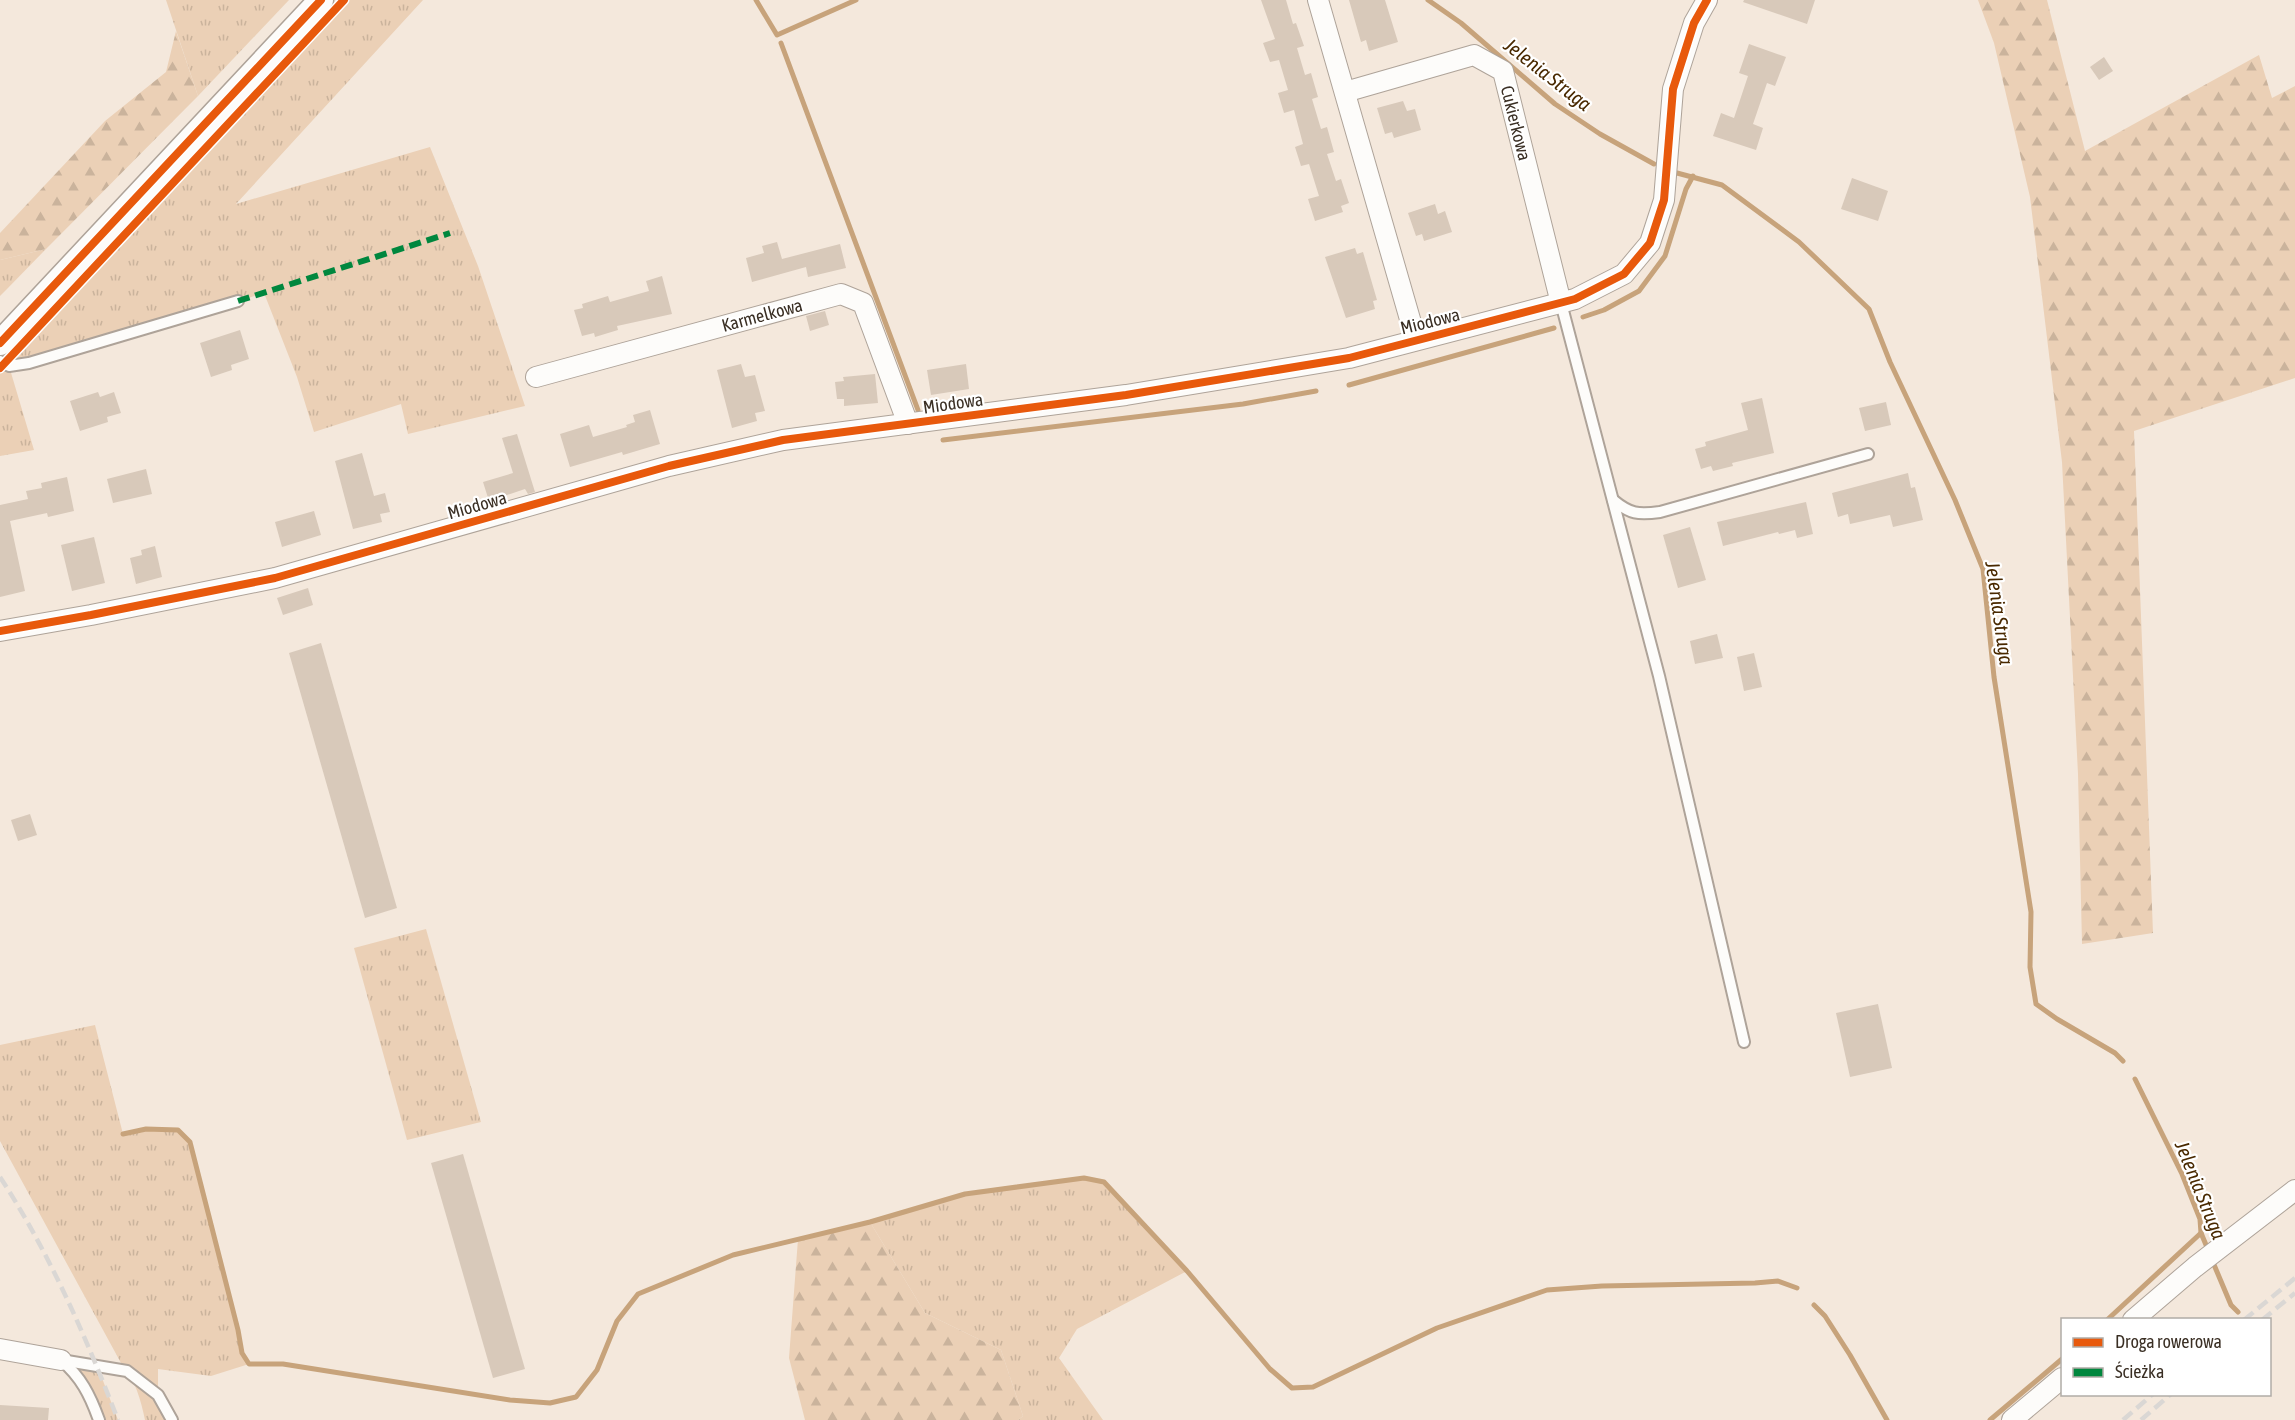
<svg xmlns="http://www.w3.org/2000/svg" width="2295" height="1420" font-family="'Asap Condensed',sans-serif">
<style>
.grass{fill:url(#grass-tufts)}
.forest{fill:url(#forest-firs)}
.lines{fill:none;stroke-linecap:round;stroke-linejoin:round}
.stream{stroke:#c7a37b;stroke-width:5}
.building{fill:#d8c9ba}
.service-casing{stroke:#aea399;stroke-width:14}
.minor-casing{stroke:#aea399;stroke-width:22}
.tertiary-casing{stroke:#aea399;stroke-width:27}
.service{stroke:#fdfcfa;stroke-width:10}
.minor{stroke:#fdfcfa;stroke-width:20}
.tertiary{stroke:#fdfcfa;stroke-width:24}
.rail{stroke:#dad7d4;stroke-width:4.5;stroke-dasharray:12 6;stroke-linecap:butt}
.quiet{stroke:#00873e;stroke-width:6;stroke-dasharray:12 6;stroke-linecap:butt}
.cycleway-casing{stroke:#fff;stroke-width:11}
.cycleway{stroke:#e8590c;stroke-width:8}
.labels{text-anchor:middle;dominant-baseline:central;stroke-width:4.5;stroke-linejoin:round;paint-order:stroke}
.street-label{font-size:18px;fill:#3a2f24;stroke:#fff}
.water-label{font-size:20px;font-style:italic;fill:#492900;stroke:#fff}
</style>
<defs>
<pattern id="grass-tufts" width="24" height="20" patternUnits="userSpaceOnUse" patternTransform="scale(1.5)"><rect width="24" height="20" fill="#ebd0b6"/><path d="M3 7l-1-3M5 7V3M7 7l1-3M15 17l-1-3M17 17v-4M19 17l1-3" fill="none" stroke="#cab39c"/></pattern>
<pattern id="forest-firs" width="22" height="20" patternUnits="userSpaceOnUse" patternTransform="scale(1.5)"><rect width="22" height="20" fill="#ebd0b6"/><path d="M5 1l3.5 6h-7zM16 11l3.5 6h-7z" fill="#cab39c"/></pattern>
</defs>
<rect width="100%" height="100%" fill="#f4e8dc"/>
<!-- grass -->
<g class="grass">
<polygon points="166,0 289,0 198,96"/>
<polygon points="346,0 423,0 236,204 430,147 478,266 525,406 408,434 401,404 314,432 297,377 264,293 182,319 9,366 34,450 0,456 0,369 5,371"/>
<polygon points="46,249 6,290 0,296 0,260"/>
<polygon points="426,929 481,1122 407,1140 354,948"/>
<path d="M95 1025 123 1134 146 1129 178 1130 190 1142 238 1330 242 1353 249 1364 211 1376 158 1369V1395L172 1420H145C141 1400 135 1379 121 1363L0 1141V1045Z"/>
<polygon points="1084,1178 1104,1182 1187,1271 1077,1329 1059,1358 1103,1420 1018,1420 1023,1416 1001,1350 925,1313 870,1222 965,1194"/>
<polygon points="61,1360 97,1365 118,1420 99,1420"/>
</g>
<!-- forest -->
<g class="forest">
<polygon points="1978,0 2047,0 2085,151 2259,55 2272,98 2295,86 2295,378 2134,431 2153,933 2082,944 2078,774 2062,462 2030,197 1994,43"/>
<polygon points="176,31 198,96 46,249 0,260 0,233 105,121 166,72"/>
<polygon points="870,1222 925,1313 1001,1350 1023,1416 1018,1420 805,1420 789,1358 798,1239"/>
</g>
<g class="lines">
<!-- stream -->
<g class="stream">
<polyline points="756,0 777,35 856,0"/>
<polyline points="1428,0 1461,23 1555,104 1600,134 1654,164"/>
<polyline points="781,43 918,410"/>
<polyline points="1677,173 1722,185 1799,242 1869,309 1890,362 1955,500 1983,569 1994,677 2031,912 2030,967 2036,1004 2057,1019 2115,1053 2123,1061"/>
<polyline points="1583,317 1604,310 1639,291 1665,256 1686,189 1693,176"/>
<polyline points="1349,385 1554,328"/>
<polyline points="943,440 1243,404 1316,391"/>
<polyline points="2135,1079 2182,1174 2200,1219 2201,1233 2209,1252"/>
<polyline points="123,1134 146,1129 178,1130 190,1142 238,1330 242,1353 249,1364 283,1364 510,1400 550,1403 576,1397 597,1370 617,1321 638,1294 733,1255 870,1222 965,1194 1084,1178 1104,1182 1187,1271 1270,1369 1292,1388 1313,1387 1437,1328 1547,1290 1602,1286 1755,1283 1778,1281 1797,1288"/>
<polyline points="2212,1260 2231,1305 2238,1312"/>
<polyline points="1814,1305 1825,1316 1850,1355 1887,1420"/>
<polyline points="2107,1320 2201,1233"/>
<polyline points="1990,1420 2062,1359"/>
</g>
</g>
<!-- building -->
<g class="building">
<polygon points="1261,0 1286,0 1293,24 1296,23 1304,46 1297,48 1305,75 1311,73 1318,97 1312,99 1321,129 1327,127 1334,152 1327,154 1336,181 1341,179 1349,203 1341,206 1343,212 1315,221 1308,199 1319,196 1309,164 1301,166 1295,147 1303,144 1294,110 1284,113 1278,93 1288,90 1279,60 1270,62 1263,43 1275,39"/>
<polygon points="1349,0 1385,0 1398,42 1369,51 1366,40 1361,42"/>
<polygon points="1744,0 1815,0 1807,24 1743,2"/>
<polygon points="1749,44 1786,57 1775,86 1767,83 1753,124 1763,128 1756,150 1713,136 1721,113 1734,118 1748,76 1739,73"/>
<polygon points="2104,57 2113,71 2099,80 2090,67"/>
<polygon points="1403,101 1407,111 1415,109 1421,130 1394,138 1392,132 1385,134 1377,108"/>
<polygon points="1852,178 1888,191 1878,221 1841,209"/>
<polygon points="1435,204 1438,214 1445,211 1452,232 1424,241 1422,234 1416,236 1408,213"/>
<polygon points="777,242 782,259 840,244 846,268 808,277 806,267 752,282 746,258 764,253 762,246"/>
<polygon points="1355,248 1357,254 1363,252 1377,300 1373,301 1375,309 1346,318 1325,257"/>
<polygon points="662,276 672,314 617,326 618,330 595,337 594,333 582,336 574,310 583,308 582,304 608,296 610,302 649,291 646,281"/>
<polygon points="825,311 829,325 810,331 806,316"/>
<polygon points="240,330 249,359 231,365 232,370 211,377 200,343"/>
<polygon points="741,364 745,377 755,375 765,411 755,413 757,421 732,428 717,370"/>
<polygon points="966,364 969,389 931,395 927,370"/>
<polygon points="875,374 878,403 844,406 844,399 837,399 835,382 844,381 843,377"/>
<polygon points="98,392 100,397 114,392 121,413 107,417 108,422 80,431 70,401"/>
<polygon points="1762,398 1774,453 1732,463 1733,466 1713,471 1711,466 1701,469 1695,449 1706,446 1705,442 1748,430 1741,403"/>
<polygon points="1886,402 1891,425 1865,431 1859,408"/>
<polygon points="650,410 660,444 623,455 622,452 570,467 560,434 589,425 593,437 627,427 626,425 635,422 633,415"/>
<polygon points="517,434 535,492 528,494 525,489 489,501 483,482 513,473 502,438"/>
<polygon points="362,453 374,496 385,493 390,512 380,514 382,522 353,529 335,461"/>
<polygon points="146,469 152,494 113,503 107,479"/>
<polygon points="1908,473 1911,488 1915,487 1923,520 1893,527 1890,515 1850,524 1848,514 1838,517 1832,493"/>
<polygon points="67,477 74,511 48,517 47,513 10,521 25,591 0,597 0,505 28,499 26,491 42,488 41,483"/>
<polygon points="1806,502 1813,534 1797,538 1795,530 1779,534 1778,532 1723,546 1717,522"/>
<polygon points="314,511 321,535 282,547 275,522"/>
<polygon points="1690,527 1706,580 1678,588 1663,535"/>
<polygon points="94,537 105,583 72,591 61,545"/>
<polygon points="155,546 162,577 136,584 130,558 142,555 141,550"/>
<polygon points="308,588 313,605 283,615 277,598"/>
<polygon points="1717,634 1723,658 1695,664 1690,641"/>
<polygon points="321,643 397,908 365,918 289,653"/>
<polygon points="1754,653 1762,687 1744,691 1737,657"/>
<polygon points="30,814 37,835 18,841 11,820"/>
<polygon points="1878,1004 1892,1068 1850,1077 1836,1013"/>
<polygon points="463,1154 525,1369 493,1378 431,1163"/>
<polygon points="0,1405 49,1408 48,1420 0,1420"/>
</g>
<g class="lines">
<defs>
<g id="service">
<polyline points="1561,303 1659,676 1744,1042"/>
<polyline points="0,361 9,366 29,363 238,301"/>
<path d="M1613 500C1630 514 1638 515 1660 512L1868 454"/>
<polyline points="61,1360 127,1371 158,1395 172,1420"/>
<path d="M61 1360C81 1377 90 1395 99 1420"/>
</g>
<g id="minor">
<polyline points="1318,0 1416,340"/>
<polyline points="1345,92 1474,55 1503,71 1561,303"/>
<polyline points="536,377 841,294 863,303 908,424"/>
<polyline points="0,631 91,615 275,578 669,466 783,440 1126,395 1349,358 1575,299 1624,274 1650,243 1664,200 1673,89 1694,23 1707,0"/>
<polyline points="2133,1320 2195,1267 2295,1190"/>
<polyline points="0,1349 61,1360"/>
<polyline points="2012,1420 2062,1378"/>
</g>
<polyline id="tertiary" points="0,343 321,0"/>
</defs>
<!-- service casing -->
<use href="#service" class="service-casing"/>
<!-- minor casing -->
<use href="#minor" class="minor-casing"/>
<!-- tertiary casing -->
<use href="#tertiary" class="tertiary-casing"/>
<!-- service -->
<use href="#service" class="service"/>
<!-- minor -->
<use href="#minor" class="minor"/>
<!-- tertiary -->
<use href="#tertiary" class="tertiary"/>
<!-- rail -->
<g class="rail">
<path d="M0 1177C49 1252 86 1337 118 1420"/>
<polyline points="2244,1320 2295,1278"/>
<polyline points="2262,1320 2295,1293"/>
<polyline points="2123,1420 2153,1394"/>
<polyline points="2141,1420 2171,1394"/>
</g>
<!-- quiet -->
<polyline class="quiet" points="238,301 450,233"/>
<defs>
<g id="cycleway">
<polyline points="0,343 321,0"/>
<polyline points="0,368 344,0"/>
<polyline points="0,631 91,615 275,578 669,466 783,440 1126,395 1349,358 1575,299 1624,274 1650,243 1664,200 1673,89 1694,23 1707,0"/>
</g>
</defs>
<!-- cycleway casing -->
<use href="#cycleway" class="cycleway-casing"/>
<!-- cycleway -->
<use href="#cycleway" class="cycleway"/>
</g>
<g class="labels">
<!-- street labels -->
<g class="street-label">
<text transform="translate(1516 123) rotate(76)">Cukierkowa</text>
<text transform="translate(762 315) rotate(-15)">Karmelkowa</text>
<text transform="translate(1430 321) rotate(-14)">Miodowa</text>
<text transform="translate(953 403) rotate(-8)">Miodowa</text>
<text transform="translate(477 505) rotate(-16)">Miodowa</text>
</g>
<!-- water labels -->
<g class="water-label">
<text transform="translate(1548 74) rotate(38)">Jelenia Struga</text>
<text transform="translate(2000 613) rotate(82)">Jelenia Struga</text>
<text transform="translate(2201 1190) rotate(68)">Jelenia Struga</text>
</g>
</g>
<!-- legend -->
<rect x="2061" y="1318" width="210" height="78" fill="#ffffff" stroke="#b0aca7" stroke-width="1.5"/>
<rect x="2073" y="1338" width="30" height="9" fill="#e8590c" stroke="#b0aca7" stroke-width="1.5"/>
<text x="2115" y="1348" font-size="18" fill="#3a2f24">Droga rowerowa</text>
<rect x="2073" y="1368" width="30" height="9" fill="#00873e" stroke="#b0aca7" stroke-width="1.5"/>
<text x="2115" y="1378" font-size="18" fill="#3a2f24">Ścieżka</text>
</svg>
